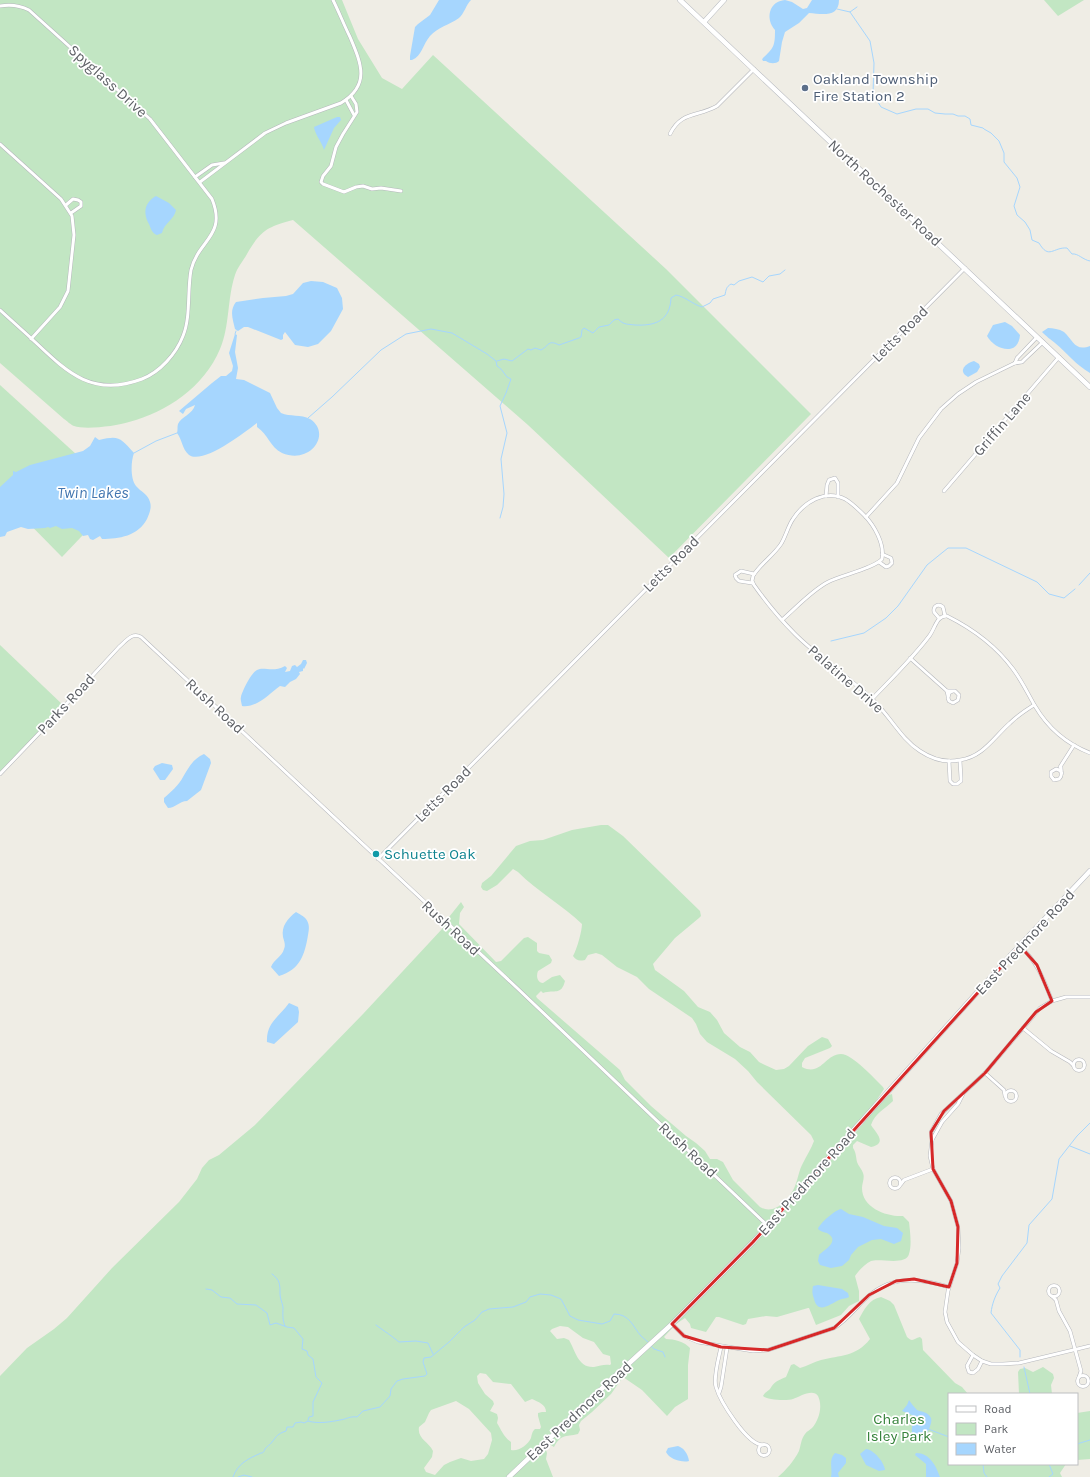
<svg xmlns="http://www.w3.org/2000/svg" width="1090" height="1477" font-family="Karla,sans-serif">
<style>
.green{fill:#c2e6c3;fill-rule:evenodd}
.water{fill:#a6d6fe}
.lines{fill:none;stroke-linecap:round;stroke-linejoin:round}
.stream{stroke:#a6d6fe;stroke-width:1}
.street-casing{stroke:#b5b7bc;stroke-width:4}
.secondary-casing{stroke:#b6b9bf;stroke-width:5.5}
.street{stroke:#fff;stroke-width:3}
.secondary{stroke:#fff;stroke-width:4.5}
.marked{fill:none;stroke:#d62828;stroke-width:3;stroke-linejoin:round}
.service-dot{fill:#5c6f8a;stroke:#fff;stroke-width:1.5}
.culture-dot{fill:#0f9aa8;stroke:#fff;stroke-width:1.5}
.labels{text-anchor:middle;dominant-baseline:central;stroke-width:3.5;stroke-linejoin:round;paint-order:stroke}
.service-label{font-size:15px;fill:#4e5e75;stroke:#fff;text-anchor:start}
.street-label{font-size:15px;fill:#5d6065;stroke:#fff}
.culture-label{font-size:15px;fill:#0d838f;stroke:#fff;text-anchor:start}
.park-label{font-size:15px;fill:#36833b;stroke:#fff}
.water-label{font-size:16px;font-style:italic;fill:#4276b0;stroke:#fff}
</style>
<rect width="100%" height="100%" fill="#efede5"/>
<!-- green -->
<g class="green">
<path d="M0 0H342L358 39 382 78 402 89 433 55 666 269 811 414 669 558 528 425 293 220C267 227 261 230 247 254 243 261 237 268 235 275 227 299 230 326 220 349 204 387 167 412 129 422 117 426 85 430 74 426 71 425 67 421 64 419L0 363Z"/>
<polygon points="1044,0 1084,0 1058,16"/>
<polygon points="0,385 121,495 62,557 0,494"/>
<polygon points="0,645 64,706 0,774"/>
<path d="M601 825H608L623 836 700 911 701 916 699 918 675 938 653 964 655 970 684 991 698 1007 710 1012 717 1020 724 1033 740 1047 750 1052 759 1062 765 1065 776 1070 784 1069 789 1066 808 1046 822 1037 828 1039 832 1046 830 1048 805 1058 802 1063V1067C821 1077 825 1054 841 1054 852 1054 875 1079 883 1087L884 1089C867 1117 842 1141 821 1165L823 1167 839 1153 875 1109 889 1095 892 1094 893 1101C885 1109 875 1113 871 1125 876 1133 888 1143 871 1147L857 1141 853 1145V1148C856 1152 856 1157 857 1162 858 1166 862 1169 863 1173 865 1178 862 1183 862 1188 862 1208 887 1217 903 1216L909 1222C910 1231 912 1245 909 1254 906 1266 880 1258 871 1261 865 1264 859 1270 855 1276L859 1291V1301L849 1306 841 1315 816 1325 809 1308H808L777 1317 766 1316 748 1319 746 1324 743 1325 719 1317H716L706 1332 691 1328 690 1324 685 1318 676 1324 664 1337 666 1339C674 1339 685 1342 690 1348L688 1365V1399L675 1407 667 1416 642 1390 623 1377 611 1394 592 1412 581 1421 579 1425 580 1430 578 1434C565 1437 561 1434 554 1447L549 1444 545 1447 547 1453 546 1459 553 1477H0V1376L27 1348 54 1329 67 1318 112 1268 179 1202 197 1179 202 1168 209 1160 219 1155 255 1125 363 1014 442 929 449 917 461 902 464 907 460 913 459 924 496 962 501 961 524 938 528 937 537 943V951L539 953 549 955 552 960 551 963 538 971C536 976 537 982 543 983L552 977 560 975 565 981C561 996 555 989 543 993L541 991 536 996 537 998 620 1070 625 1080 651 1106 686 1136 696 1143 705 1151 710 1159H717L723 1162 733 1180 760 1207C774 1216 790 1199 795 1186 798 1179 799 1170 803 1163 807 1155 811 1149 814 1141L811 1135 757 1082 748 1071 735 1059 707 1042 700 1034 696 1024 692 1018 649 989 637 977 617 967 602 955 596 953 588 955 585 960C579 961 577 961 573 956 577 949 582 931 582 924 562 905 537 891 518 872L513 869 497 885 487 891 483 890 481 887 482 883 491 876 516 846 530 841 543 840 572 830ZM560 1326 568 1327 583 1338 594 1342 603 1354 610 1356 611 1364 610 1365C604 1364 600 1366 594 1367 578 1368 575 1350 569 1340L564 1338 557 1339 550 1331 552 1329ZM480 1373 486 1374 493 1382 511 1384 525 1402 532 1399C538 1402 546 1404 546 1412H542L538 1413V1416L541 1427 540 1429H535C532 1432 532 1434 531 1438 528 1445 518 1452 511 1450V1442C503 1436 502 1431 497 1423L498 1418 497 1414 490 1411 494 1404 493 1401 485 1394 478 1383 477 1376ZM456 1401 469 1409 491 1433 492 1440 488 1454 484 1459 471 1461 461 1458 450 1462 444 1465 435 1475 426 1472 424 1468 432 1457 433 1451C429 1442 417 1439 419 1427L425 1422 429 1413 431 1410Z"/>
<path d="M881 1297 890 1301 894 1305 907 1337C913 1343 914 1338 920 1337L922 1339 923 1350 955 1383 962 1387 968 1394H949V1464H1066L1060 1473 1062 1477H778C786 1470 794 1461 799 1451 801 1445 801 1439 805 1434 807 1431 810 1430 812 1428 819 1420 823 1406 818 1396 813 1388 799 1397 793 1399 787 1401 767 1400 763 1396 765 1392 767 1392 770 1389 775 1381 777 1381 786 1377L791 1365 794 1364 800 1368C807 1366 814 1362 821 1360 840 1355 856 1357 870 1339L859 1319C864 1310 869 1299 881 1297Z"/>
<polygon points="1043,1367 1053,1374 1054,1378 1051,1385 1052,1394 1019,1394 1018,1372 1020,1369 1025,1368 1033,1372"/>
<polygon points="1090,1411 1090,1459 1077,1460 1077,1413"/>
</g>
<!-- water -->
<g class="water">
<path d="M439 0H471C466 5 464 14 459 18 449 25 438 27 430 36 423 44 422 56 412 60H410V56L415 27 418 24 430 15Z"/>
<path d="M785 0 792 2 803 9 807 8 812 0H839C839 18 822 14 809 13L799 23 785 32 782 42 779 61C776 64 770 64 766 61H763L762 59C774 48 775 46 775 30 765 19 769 1 785 0Z"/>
<path d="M337 117H340L341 120 334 128 324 150C322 142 315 135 314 127Z"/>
<path d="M156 196 169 203 176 210C174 220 164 223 162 233L157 235C152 233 151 229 149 224 143 213 144 203 156 196Z"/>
<path d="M311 281 323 282 337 288 342 298 343 309 331 331 318 344 308 347 295 345 285 332 283 335V339L281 340 248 327H244L238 331 235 329C233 319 229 311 236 302L263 298 286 296 293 294 303 283Z"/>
<path d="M1005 322 1012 326 1020 335C1018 357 995 350 987 336L993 325Z"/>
<path d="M1048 328C1053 328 1059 329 1064 332 1073 340 1075 352 1090 346V373C1076 365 1067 353 1055 343 1050 339 1047 337 1042 332Z"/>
<path d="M235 334 237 335 235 352 238 368 236 379 244 380 270 393 277 408 281 413C290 417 301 414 310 419 332 433 311 465 282 453 270 447 268 434 257 427V423C245 432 203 465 189 455 182 449 182 439 177 433 178 430 177 427 178 424 181 417 193 414 195 405L186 409 183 414 179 411 212 383 221 376H226L232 371 233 366 229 353Z"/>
<path d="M974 361 979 364 980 367 977 372 968 377C957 371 966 363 974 361Z"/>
<path d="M95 437 99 440C120 435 120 438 134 453 131 461 130 478 136 486 141 492 148 494 150 502 152 508 149 514 147 519 138 536 119 539 102 539L100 536 93 540 90 539 88 535 83 536 79 531 72 528 62 529 56 526 50 528 48 527 45 528 28 529 21 527 7 532 5 536 0 537V487L13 475V471L16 472 30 465 83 451 90 446Z"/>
<path d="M303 660H306L307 663 304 669 303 668V671L299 672 300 674 296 679 290 682 285 687 280 686C269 694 257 708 242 706 242 705 240 699 241 697 242 692 251 673 257 670 264 666 272 673 285 666L287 668 285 672 290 671 292 666 295 665 297 667 301 664Z"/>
<path d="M204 754 210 759 211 763 201 790 187 801C180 801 175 808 168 808L164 802V798C171 792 179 785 183 777 189 767 193 759 204 754Z"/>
<polygon points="162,763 172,765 173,769 165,780 160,780 153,769 155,766"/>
<path d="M296 912C299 914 304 916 306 919 310 924 309 930 308 935 305 954 300 970 279 976L271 967C274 959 282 957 284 949 286 945 284 941 283 937 281 926 288 918 296 912Z"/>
<path d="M289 1003 298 1007 299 1012 298 1022 274 1044 267 1042C266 1023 279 1017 289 1003Z"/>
<path d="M841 1209 849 1214 863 1217 884 1226 897 1228 903 1233 901 1241 894 1244 881 1239 872 1240 858 1247 851 1255 849 1260 842 1266 831 1268 820 1265 818 1261 819 1255C824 1250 841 1241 827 1233 824 1232 821 1232 818 1229 819 1224 835 1210 841 1209Z"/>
<path d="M818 1285 842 1289 848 1293 849 1297C846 1299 843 1298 839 1300 830 1304 818 1315 814 1299 812 1294 812 1291 813 1286Z"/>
<path d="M909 1400C911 1403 914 1407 917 1410 922 1412 928 1412 931 1418 933 1422 927 1435 923 1438 921 1439 916 1438 913 1437 910 1430 914 1422 912 1415L902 1411 907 1405Z"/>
<path d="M678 1446C684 1448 688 1454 689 1461 682 1463 669 1459 666 1452L668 1448Z"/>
<path d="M866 1449C874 1450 884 1462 885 1470L879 1471 866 1465 860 1454Z"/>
<path d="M835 1453 842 1455 846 1458V1463L838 1473 839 1477H831C833 1469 828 1460 835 1453Z"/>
<path d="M916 1453C930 1453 936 1466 940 1477H926V1464L915 1455Z"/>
</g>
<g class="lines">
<!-- stream -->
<g class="stream">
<polyline points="837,9 850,12 857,7"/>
<path d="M850 12 870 41 874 63 873 94 881 107 897 114 916 109H928L935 113 945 114H953L958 116H965L970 119 971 125 983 128 984 129 991 133 999 141 1004 153V162L1017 178 1020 187 1014 206 1017 215 1025 222 1030 230 1032 240 1039 243C1049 260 1053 247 1067 248L1072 254C1078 253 1083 260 1090 261"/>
<polyline points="235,334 236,331"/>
<path d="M497 361 504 359 512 361 528 349 531 350 535 348 541 350C549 346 548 339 559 345L579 338 581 337 582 330 584 328 593 333 599 327 609 325 614 320 618 319C624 325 627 324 635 325 655 326 670 321 671 298L676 295C686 297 692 304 702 307L710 303 713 299 725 295C726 290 726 287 731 284L734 285 739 281 752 277 763 282 769 276 780 274 785 270"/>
<polyline points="308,418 332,397 381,350 406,334 431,329 452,333 487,354 496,361 497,366 501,369 507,377 511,379 506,393 500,406 507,433 501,459 504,494 503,507 500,518"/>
<polyline points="134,453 156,441 177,433"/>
<polyline points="1079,585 1090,573"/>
<polyline points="831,641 864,633 886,618 898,606 927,565 948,548 966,548 1037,582 1049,594 1064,598 1075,589"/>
<polyline points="1070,1146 1090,1154"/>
<path d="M272 1274C280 1280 280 1284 280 1294 280 1298 282 1302 283 1307 283 1314 282 1319 285 1326"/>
<polyline points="206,1289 212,1290 221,1297 230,1298 237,1304 256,1305 267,1313 270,1325 276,1323 287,1327 294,1328 303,1339 302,1349 307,1351 308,1355 313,1359 316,1377 322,1383 313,1402 313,1416 309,1417 308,1420"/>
<path d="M376 1325C384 1331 392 1336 399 1342L416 1341 428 1343 433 1354"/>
<polyline points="651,1346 654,1349 663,1352 665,1357"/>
<path d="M1020 1357V1350L991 1313C992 1304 995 1296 1000 1288L998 1284 1002 1276 1027 1243 1029 1225 1052 1199 1059 1159 1077 1136 1090 1123"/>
<polyline points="1024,1367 1030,1394"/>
<polyline points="928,1429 949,1437"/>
<polyline points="1077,1444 1090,1440"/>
<polyline points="983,1464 984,1473 987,1477"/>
<polyline points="1049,1464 1053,1474 1049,1477"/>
<path d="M233 1477C238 1463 248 1459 261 1453 264 1453 264 1451 265 1449 267 1446 270 1445 272 1442 277 1436 277 1434 286 1431L287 1427H293L295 1423 301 1422 304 1423 308 1421C318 1424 330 1422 340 1420 347 1419 350 1416 357 1417L363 1411 380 1407 390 1396 391 1389 397 1381 403 1379 425 1376 427 1374 423 1362 424 1358 431 1357 449 1342 464 1327 475 1320 482 1312 489 1309 513 1307 526 1302 530 1297 540 1294 551 1295 561 1299 570 1316 578 1320 602 1324 610 1321 614 1314C630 1314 633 1327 641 1336 643 1338 646 1340 648 1342"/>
<polyline points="238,1477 244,1475 252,1477"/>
</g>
<defs>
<g id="street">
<path d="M0 6C11 4 19 5 29 10L150 119 212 199C227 236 198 240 191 270 187 292 191 316 183 336 176 354 160 372 142 379 91 398 66 371 32 339 21 329 11 320 0 310"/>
<polyline points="351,96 356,104 357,112 343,134 336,147 331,166 323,176 321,182 323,184 344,192 356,187 363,186 372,189 381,188 401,191"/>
<polyline points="346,100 354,115"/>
<path d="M670 134C681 111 698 117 717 106L754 69"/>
<polyline points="0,144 61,199 72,216 74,235 68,291 60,307 31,339"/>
<polyline points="195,177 212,165 224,163"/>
<path d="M200 182 265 133 286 123 341 103C371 85 361 63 350 37 344 25 339 12 333 0"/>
<polyline points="66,205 73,199 78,200 81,202 81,206 71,213"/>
<polyline points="1015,363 1017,358 1037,337"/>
<polyline points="944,491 1059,357"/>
<polyline points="826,496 827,485 829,480 835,478 838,483 838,497"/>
<polyline points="866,517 897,483 919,438 941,409 958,394 976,382 1015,363 1022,362 1025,359 1043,342"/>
<polyline points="879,562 886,567 889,566 892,563 891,558 882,554"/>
<polyline points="752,583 739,581 736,578 735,575 741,571 754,574"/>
<path d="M939 618 934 612C933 606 938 603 943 607L945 616"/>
<path d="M782 620C797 607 811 591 828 582 841 575 873 569 882 559 885 544 874 525 864 515 858 509 852 503 845 499 825 489 804 502 793 519 788 526 786 536 781 544 773 556 760 564 753 576L752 581 754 585C766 602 780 619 795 634 819 658 848 676 873 700 890 716 901 739 920 751 932 759 946 763 960 760 983 757 994 737 1010 723 1017 716 1026 710 1034 705"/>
<polyline points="910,658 947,691 948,696"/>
<polyline points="947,691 955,691 959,695 958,700 953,703 949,701 948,698 949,693 953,691"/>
<path d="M872 699C892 678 913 658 930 635 935 628 937 615 947 616 973 629 996 646 1013 669 1022 681 1028 694 1035 706 1048 728 1067 744 1090 753"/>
<polyline points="949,761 950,781 953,784 957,784 961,781 961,778 960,761"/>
<polyline points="1060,767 1074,745"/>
<path d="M1061 767C1061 772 1063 776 1059 779L1054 780 1051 776V772L1056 769 1059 770 1062 773"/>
<path d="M0 774 45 727 119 647C126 641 132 632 141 637L516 987 768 1226"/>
<polyline points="378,859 965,268"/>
<path d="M1020 946C1038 963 1043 978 1052 1001"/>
<polyline points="1023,1028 1051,1051 1070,1062 1074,1066"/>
<circle cx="1079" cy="1065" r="5.5"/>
<polyline points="985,1073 1004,1090 1005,1096"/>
<circle cx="1011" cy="1096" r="5.5"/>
<polyline points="963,1094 958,1104 942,1122 932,1140 931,1132 941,1114 985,1073 1040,1008 1052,1001 1066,997 1090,997"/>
<polyline points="932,1140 930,1156 933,1169 951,1201 958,1227 959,1248 957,1263 948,1291 945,1312 947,1322 958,1342 973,1355 982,1361 991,1364 1003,1364 1019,1363 1090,1346"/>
<circle cx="895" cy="1183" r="5.5"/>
<polyline points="901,1184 904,1180 933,1169"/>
<circle cx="1054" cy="1291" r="5.5"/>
<polyline points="1052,1296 1056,1300 1059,1311 1070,1331 1081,1371 1079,1377"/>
<path d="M672 1324 684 1336 698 1342 753 1351 768 1350 834 1328C846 1321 854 1310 863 1301 889 1275 917 1277 949 1287"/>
<path d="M721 1347C719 1357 713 1377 716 1387 720 1401 747 1445 763 1445"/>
<polyline points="973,1355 967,1366 969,1372 973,1373 978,1369 982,1361"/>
<circle cx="1083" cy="1381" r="5.5"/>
<polyline points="719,1393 721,1387 727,1348"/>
<circle cx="764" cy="1450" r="5.5"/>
</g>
<g id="secondary">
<polyline points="680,0 1090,387"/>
<polyline points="704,22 724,0"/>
<polyline points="509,1477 613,1378 672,1324 753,1242 1010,956 1090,871"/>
</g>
</defs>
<!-- street casing -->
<use href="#street" class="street-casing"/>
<!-- secondary casing -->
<use href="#secondary" class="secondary-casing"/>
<!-- street -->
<use href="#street" class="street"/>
<!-- secondary -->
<use href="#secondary" class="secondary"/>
</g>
<!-- marked area -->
<path class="marked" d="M1020 946 1037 965 1052 1001 1036 1012 985 1073 944 1111 931 1132 933 1169 951 1201 958 1227 957 1263 949 1287 914 1279 896 1281 869 1295 834 1328 768 1350 721 1347 684 1336 672 1324 753 1242Z"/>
<!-- markers -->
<circle class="service-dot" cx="805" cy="88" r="4"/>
<circle class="culture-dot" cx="376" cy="854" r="4"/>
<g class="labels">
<!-- service labels -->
<g class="service-label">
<text x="813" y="79">Oakland Township<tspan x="813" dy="17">Fire Station 2</tspan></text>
</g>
<!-- street labels -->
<g class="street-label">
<text transform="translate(108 81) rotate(42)">Spyglass Drive</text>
<text transform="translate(885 193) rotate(43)">North Rochester Road</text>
<text transform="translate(900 334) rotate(-45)">Letts Road</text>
<text transform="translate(1002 424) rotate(-49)">Griffin Lane</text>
<text transform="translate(671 564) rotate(-45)">Letts Road</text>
<text transform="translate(846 679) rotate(41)">Palatine Drive</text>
<text transform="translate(66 704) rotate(-47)">Parks Road</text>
<text transform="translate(215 706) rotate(43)">Rush Road</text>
<text transform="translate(443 794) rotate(-45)">Letts Road</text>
<text transform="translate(451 928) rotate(43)">Rush Road</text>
<text transform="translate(1025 942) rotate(-47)">East Predmore Road</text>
<text transform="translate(688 1150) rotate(43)">Rush Road</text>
<text transform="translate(807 1182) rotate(-48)">East Predmore Road</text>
<text transform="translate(579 1411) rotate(-43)">East Predmore Road</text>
</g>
<!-- culture labels -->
<g class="culture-label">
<text x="384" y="854">Schuette Oak</text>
</g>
<!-- park labels -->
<g class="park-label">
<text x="899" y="1419">Charles<tspan x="899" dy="17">Isley Park</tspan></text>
</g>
<!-- water labels -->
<g class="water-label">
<text x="93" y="492">Twin Lakes</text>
</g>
</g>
<!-- legend -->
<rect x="948" y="1393" width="130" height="72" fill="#ffffff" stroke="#bebfc1"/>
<rect x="956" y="1406" width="20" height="6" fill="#ffffff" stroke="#bebfc1"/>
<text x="984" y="1413" font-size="12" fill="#5d6065">Road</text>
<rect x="956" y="1423" width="20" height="12" fill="#c2e6c3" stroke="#bebfc1"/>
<text x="984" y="1433" font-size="12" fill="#5d6065">Park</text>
<rect x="956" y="1443" width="20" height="12" fill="#a6d6fe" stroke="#bebfc1"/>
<text x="984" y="1453" font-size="12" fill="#5d6065">Water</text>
</svg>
